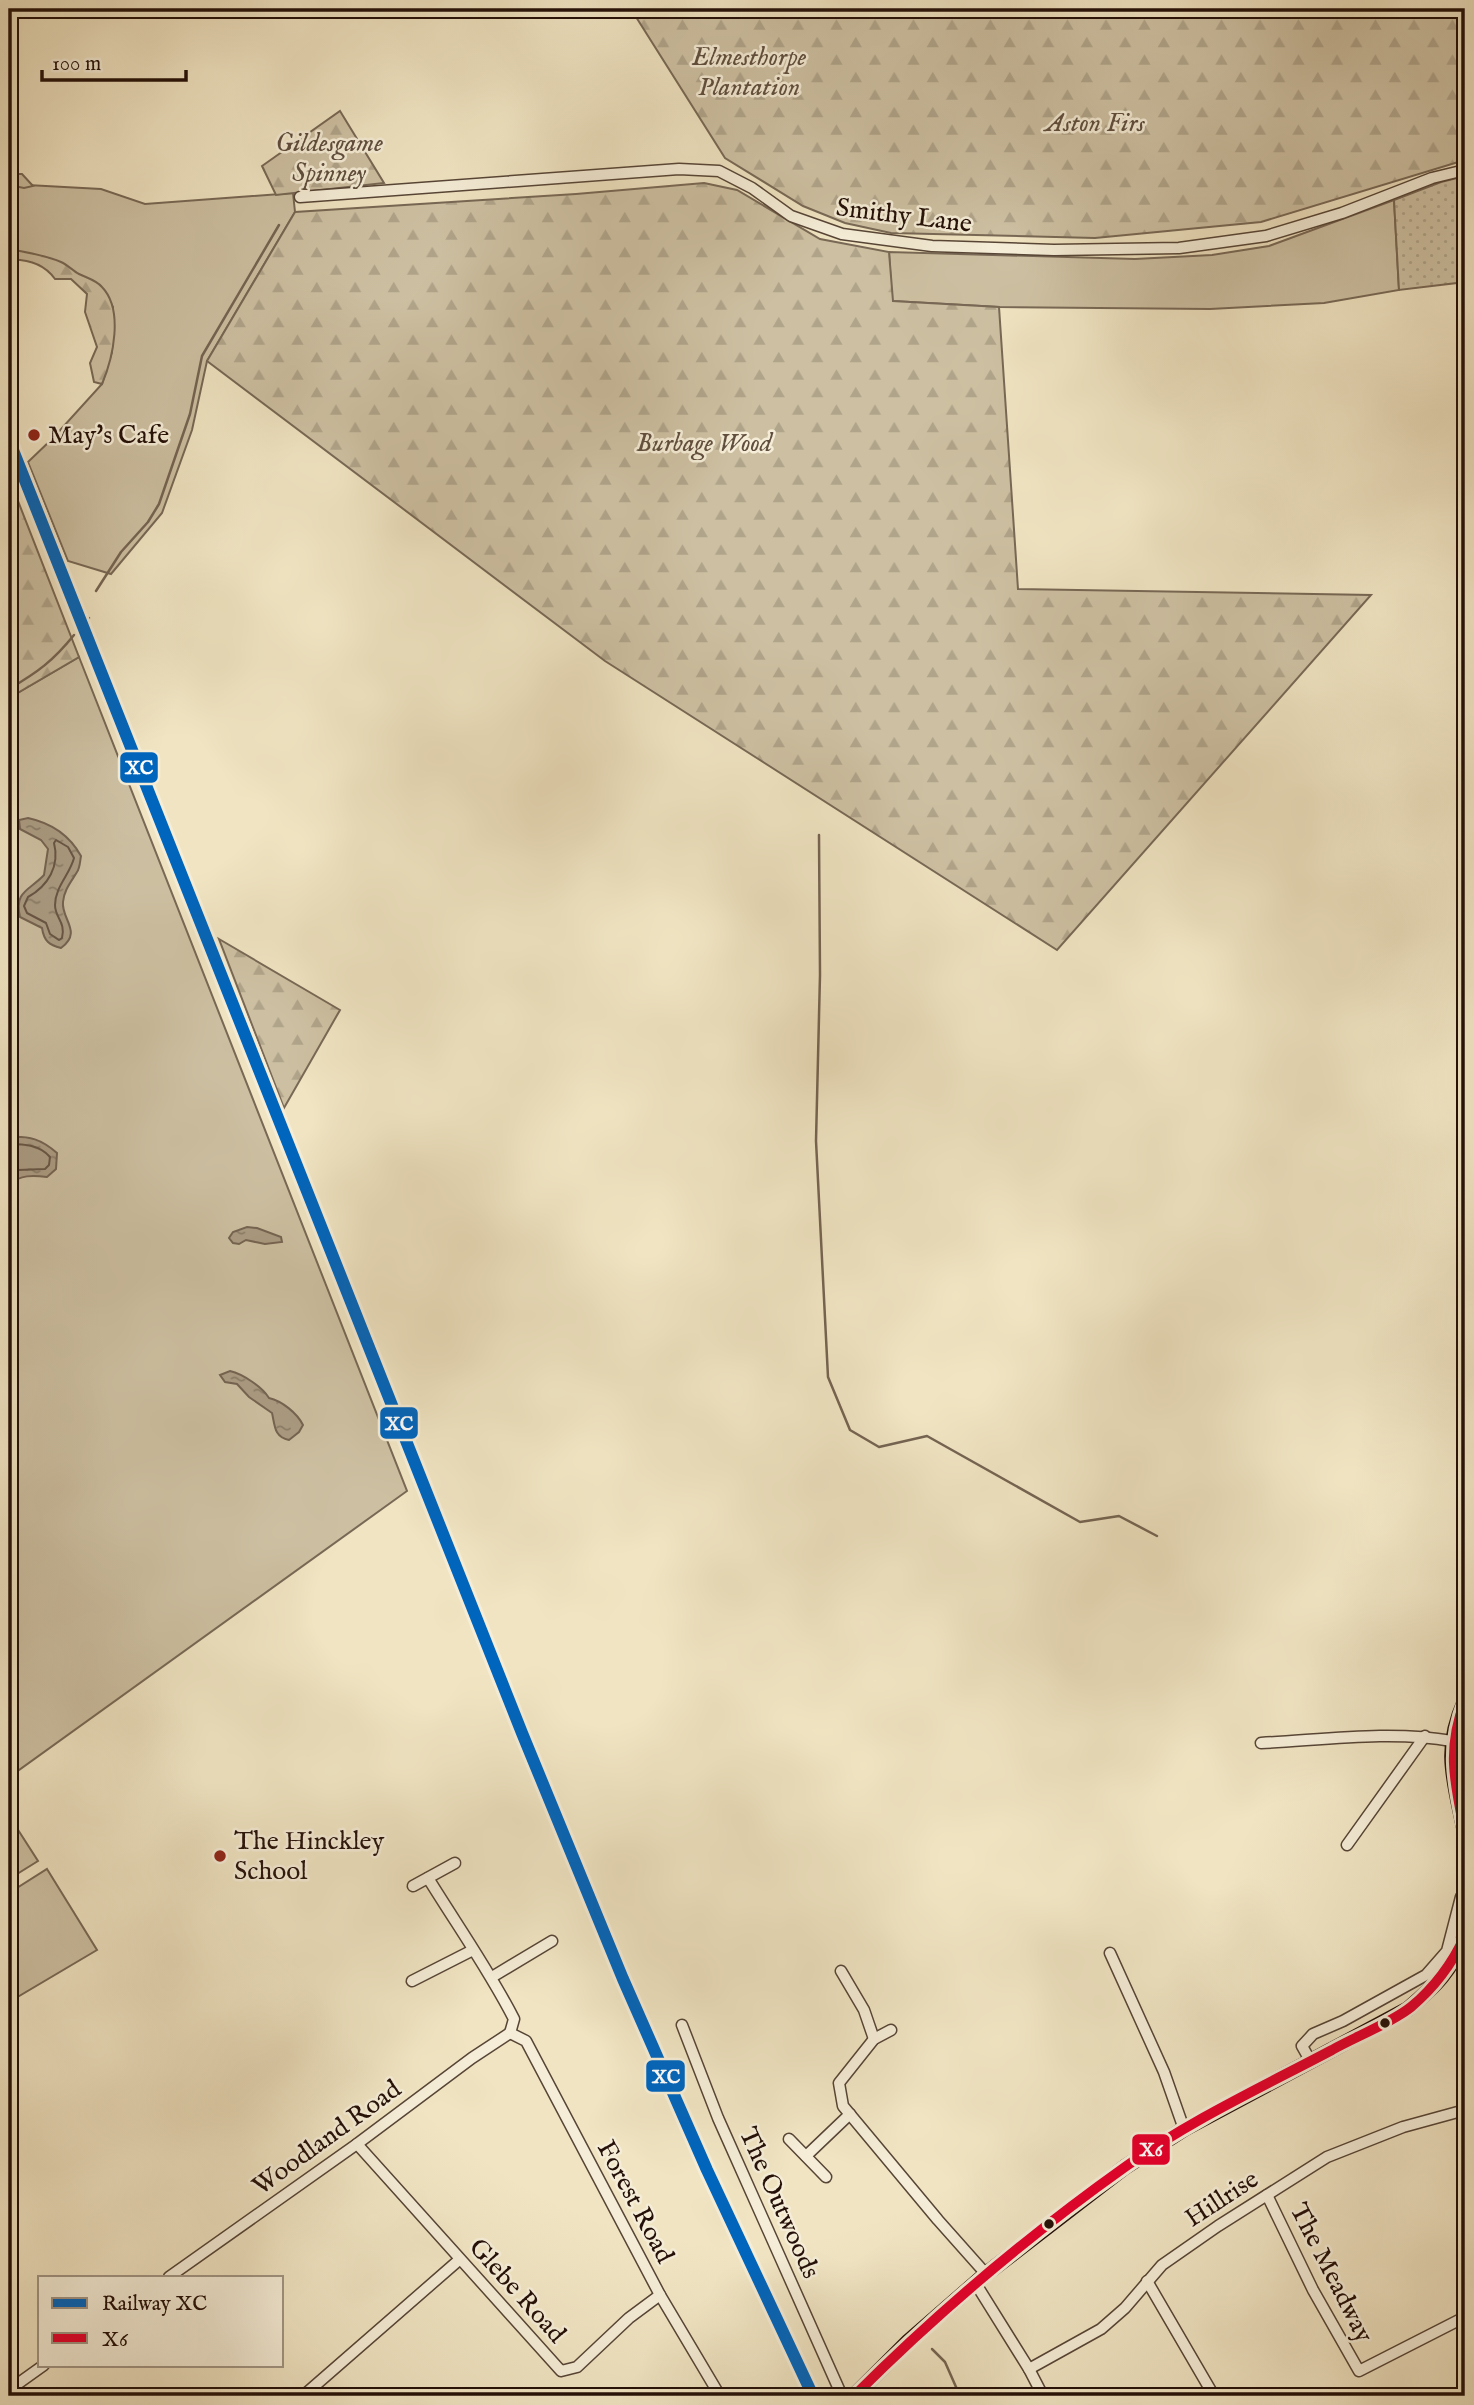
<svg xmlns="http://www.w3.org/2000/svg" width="1474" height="2405" font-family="'IM FELL English',serif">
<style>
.grass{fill:#cdc0a2;stroke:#786855;stroke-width:2}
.forest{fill:url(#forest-firs);stroke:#786855;stroke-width:2}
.garden{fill:url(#garden-dots);stroke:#786855;stroke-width:2}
.water{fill:url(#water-ripples);stroke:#756452;stroke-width:2}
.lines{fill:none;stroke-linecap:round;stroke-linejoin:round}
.shore{stroke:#685646;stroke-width:2}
.stream{stroke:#756452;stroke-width:2.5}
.minor-casing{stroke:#574536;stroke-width:13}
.major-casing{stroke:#241008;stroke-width:16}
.minor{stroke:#f5edd7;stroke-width:10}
.major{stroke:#f0e4c2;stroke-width:12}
.bus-1-casing{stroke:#f5edd7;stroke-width:16}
.bus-1{stroke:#e4002b;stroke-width:10}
.rail-1-casing{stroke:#f5edd7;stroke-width:18}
.rail-1{stroke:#0065bd;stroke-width:12}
.poi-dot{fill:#8f2418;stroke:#f5edd7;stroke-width:2.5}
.bus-dot{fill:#241008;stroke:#f5edd7;stroke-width:2.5}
.labels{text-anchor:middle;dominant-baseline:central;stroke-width:5;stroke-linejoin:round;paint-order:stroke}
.park-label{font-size:26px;font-style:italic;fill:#5f4e3e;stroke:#f5edd7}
.street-label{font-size:26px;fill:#241008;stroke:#f5edd7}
.poi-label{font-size:26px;fill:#241008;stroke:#f5edd7;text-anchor:start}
.line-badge{stroke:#f5edd7;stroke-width:2.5}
.badge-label{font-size:19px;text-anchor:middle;font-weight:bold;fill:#fff}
</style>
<defs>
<pattern id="forest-firs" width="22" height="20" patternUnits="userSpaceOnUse" patternTransform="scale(1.75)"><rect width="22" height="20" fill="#cdc0a2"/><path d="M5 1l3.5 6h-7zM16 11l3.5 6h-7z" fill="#b0a48a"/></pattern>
<pattern id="garden-dots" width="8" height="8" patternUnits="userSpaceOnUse" patternTransform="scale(1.75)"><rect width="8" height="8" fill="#cdc0a2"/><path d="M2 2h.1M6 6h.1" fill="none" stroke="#b0a48a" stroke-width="1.8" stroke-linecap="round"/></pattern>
<pattern id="water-ripples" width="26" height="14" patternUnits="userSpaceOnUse" patternTransform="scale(1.75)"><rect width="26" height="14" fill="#ab9c83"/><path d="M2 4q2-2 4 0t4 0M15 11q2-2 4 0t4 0" fill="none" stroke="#8b7e69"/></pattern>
</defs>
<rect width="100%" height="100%" fill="#f0e4c2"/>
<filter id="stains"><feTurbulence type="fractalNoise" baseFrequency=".00286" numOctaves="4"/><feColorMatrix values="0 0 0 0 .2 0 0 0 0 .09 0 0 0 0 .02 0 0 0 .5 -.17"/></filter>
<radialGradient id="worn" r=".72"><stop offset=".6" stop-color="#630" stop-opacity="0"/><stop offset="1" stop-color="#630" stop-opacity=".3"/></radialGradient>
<!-- grass -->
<g class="grass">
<polygon points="9,184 101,189 145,204 293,193 295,212 207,361 192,430 162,513 111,574 68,561 28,462 53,438 102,384 112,352 113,307 101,287 9,253"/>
<polygon points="1394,200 1399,290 1324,303 1210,309 999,307 892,301 889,252 1135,259 1212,255 1269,246"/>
<polygon points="79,657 407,1491 12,1775 9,1765 9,698"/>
<polygon points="13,1822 38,1861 9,1879 9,1825"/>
<polygon points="47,1869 97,1950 9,2002 9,1893"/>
</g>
<!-- forest -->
<g class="forest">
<polygon points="631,9 1465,9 1465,160 1261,222 1095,238 891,233 845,223 803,206 725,158"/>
<polygon points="340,111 384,183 276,195 262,166"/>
<polygon points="9,174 22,174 33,186 24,188 9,185"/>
<polygon points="704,183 737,190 820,239 889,252 893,301 999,307 1018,589 1371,595 1057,950 605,661 207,361 295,212 576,194"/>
<path d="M9 249C26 252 45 255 61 262 68 265 73 271 79 274 87 278 96 280 102 287 124 310 113 358 102 384L94 382 90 363 97 347 85 312 87 294 71 279H55C44 264 27 259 9 260Z"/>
<polygon points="9,478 79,657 9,698"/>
<polygon points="219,939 340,1010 284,1108"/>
</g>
<!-- garden -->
<polygon class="garden" points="1465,176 1465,282 1399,290 1394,200 1441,182"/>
<!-- water -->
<g class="water">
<path d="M28 818C51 823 70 836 81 856 80 861 80 868 77 872 71 882 64 890 63 902 61 919 83 932 61 948 49 945 44 941 42 928L20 917C14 891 29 891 44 875L48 849 41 840 20 829 19 820Z"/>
<path d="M9 1137C30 1136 41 1139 57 1153L56 1169 47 1177C32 1175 21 1175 9 1184Z"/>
<polygon points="247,1227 257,1228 281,1237 282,1242 265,1244 246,1240 239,1244 233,1243 229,1238 233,1232"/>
<path d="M230 1371C243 1374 262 1387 269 1398 282 1401 297 1413 303 1425L299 1432 289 1440C274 1437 275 1426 272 1413L249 1397 237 1384 225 1382 220 1375Z"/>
</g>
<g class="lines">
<!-- shore -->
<g class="shore">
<path d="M56 840 68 847 74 858C70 874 55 887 55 905 55 918 66 922 62 938L59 940 50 934 46 923 27 913 24 906 28 897C48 886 60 866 54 843Z"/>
<path d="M9 1144C24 1144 40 1145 50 1157L49 1165 45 1169 18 1170 9 1175"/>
</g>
<!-- stream -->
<g class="stream">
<polyline points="96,591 121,552 148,522 159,504 190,414 202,356 279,225"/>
<polyline points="87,621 89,618"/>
<path d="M9 689C38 672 53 661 74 635"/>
<polyline points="819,835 820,975 816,1141 828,1377 850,1430 879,1447 927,1436 1080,1522 1119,1516 1157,1536"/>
<polyline points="932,2349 945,2362 960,2396"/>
</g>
<defs>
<g id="minor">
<polyline points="300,197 679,169 719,171 752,188 791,216 842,234 932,246 1054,250 1179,248 1266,236 1342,213 1432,178 1465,170"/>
<path d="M1261 1743C1322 1740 1391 1730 1452 1741"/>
<polyline points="1347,1845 1425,1736"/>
<path d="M428 1878C457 1925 489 1970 514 2019L510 2033"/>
<polyline points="413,1886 455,1863"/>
<polyline points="1110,1953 1164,2072 1184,2129"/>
<polyline points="841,1971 864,2010 874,2039"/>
<polyline points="492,1977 552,1941"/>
<polyline points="412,1981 473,1950"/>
<polyline points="682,2025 718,2118 842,2396"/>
<polyline points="891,2030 874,2039 839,2083 843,2106 938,2220 986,2274"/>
<polyline points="510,2033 526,2041 660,2295 720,2396"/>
<polyline points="1311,2062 1302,2046 1313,2034 1343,2021 1426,1975 1447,1951 1461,1897 1465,1894"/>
<polyline points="789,2139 826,2177"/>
<polyline points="357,2144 561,2371 577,2367 629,2318 660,2295"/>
<polyline points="806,2156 850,2114"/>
<polyline points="1267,2195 1313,2290 1359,2371 1465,2317"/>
<polyline points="169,2277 357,2144 472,2058 510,2033"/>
<polyline points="1147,2281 1214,2396"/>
<polyline points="976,2284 1029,2369 1043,2396"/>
<polyline points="1029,2369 1101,2329 1125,2308 1162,2265 1218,2226 1327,2157 1403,2127 1465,2110"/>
<polyline points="9,2390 44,2365"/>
<polyline points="303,2396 459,2260"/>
</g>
<g id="major">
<path d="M1465 1701C1442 1751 1455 1782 1465 1833"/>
<path d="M854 2396 909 2341 986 2274 1125 2167 1184 2129 1408 2009C1436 1985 1450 1972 1465 1936"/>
</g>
</defs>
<!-- minor casing -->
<use href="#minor" class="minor-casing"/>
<!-- major casing -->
<use href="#major" class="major-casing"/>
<!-- minor -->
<use href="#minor" class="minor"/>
<!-- major -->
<use href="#major" class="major"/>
<defs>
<g id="bus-1">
<path d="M1465 1701C1446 1750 1455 1784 1465 1833"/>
<path d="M854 2396C938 2312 1028 2236 1125 2167 1189 2121 1262 2087 1332 2050 1355 2037 1391 2023 1411 2007 1435 1987 1452 1964 1465 1936"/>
</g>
</defs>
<!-- bus-1 casing -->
<use href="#bus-1" class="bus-1-casing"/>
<!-- bus-1 -->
<use href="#bus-1" class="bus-1"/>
<defs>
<polyline id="rail-1" points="9,440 522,1733 623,1979 707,2170 813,2396"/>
</defs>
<!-- rail-1 casing -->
<use href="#rail-1" class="rail-1-casing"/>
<!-- rail-1 -->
<use href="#rail-1" class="rail-1"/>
</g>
<!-- markers -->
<g class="poi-dot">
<circle cx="34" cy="435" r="7"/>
<circle cx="220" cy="1856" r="7"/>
</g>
<g class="bus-dot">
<circle cx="1385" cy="2023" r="6"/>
<circle cx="1049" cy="2224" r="6"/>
</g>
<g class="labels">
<!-- park labels -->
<g class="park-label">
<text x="749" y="57">Elmesthorpe<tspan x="749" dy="30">Plantation</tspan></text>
<text x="1095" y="123">Aston Firs</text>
<text x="329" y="143">Gildesgame<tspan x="329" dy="30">Spinney</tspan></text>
<text x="704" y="443">Burbage Wood</text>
</g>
<!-- street labels -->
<g class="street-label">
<text transform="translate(904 216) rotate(7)">Smithy Lane</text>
<text transform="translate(327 2138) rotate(-36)">Woodland Road</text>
<text transform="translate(1222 2199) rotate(-33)">Hillrise</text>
<text transform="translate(635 2202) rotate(62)">Forest Road</text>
<text transform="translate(779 2203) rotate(66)">The Outwoods</text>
<text transform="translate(1331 2273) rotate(63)">The Meadway</text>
<text transform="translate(517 2291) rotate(48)">Glebe Road</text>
</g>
<!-- poi labels -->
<g class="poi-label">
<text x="48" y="435">May's Cafe</text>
<text x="234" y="1841">The Hinckley<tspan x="234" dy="30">School</tspan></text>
</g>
</g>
<g class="line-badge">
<rect x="119" y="751" width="40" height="33" rx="7" fill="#0065bd"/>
<rect x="379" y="1406" width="40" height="34" rx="7" fill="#0065bd"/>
<rect x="645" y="2059" width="41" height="34" rx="7" fill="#0065bd"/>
<rect x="1131" y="2133" width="40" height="33" rx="7" fill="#e4002b"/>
</g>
<g class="badge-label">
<text x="139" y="774">XC</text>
<text x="399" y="1430">XC</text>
<text x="666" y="2083">XC</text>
<text x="1151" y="2156">X6</text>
</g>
<!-- margin -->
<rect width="1474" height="2405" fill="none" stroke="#f0e4c2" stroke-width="35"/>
<rect x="10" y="10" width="1453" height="2384" fill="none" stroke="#241008" stroke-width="3.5"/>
<rect x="18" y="18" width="1439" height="2370" fill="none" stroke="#241008" stroke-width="2"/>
<!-- legend -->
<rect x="38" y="2276" width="245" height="91" fill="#f5edd7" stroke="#a19584" stroke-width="2"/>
<rect x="52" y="2298" width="35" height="10" fill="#0065bd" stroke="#a19584" stroke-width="2"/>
<text x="102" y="2310" font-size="21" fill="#241008">Railway XC</text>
<rect x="52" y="2333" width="35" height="10" fill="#e4002b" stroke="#a19584" stroke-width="2"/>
<text x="102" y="2346" font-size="21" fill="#241008">X6</text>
<!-- scale -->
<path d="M42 70v10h144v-10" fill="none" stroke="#241008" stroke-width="3.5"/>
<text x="52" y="70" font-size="21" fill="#241008" stroke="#f5edd7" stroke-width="5" paint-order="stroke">100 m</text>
<rect width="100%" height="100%" filter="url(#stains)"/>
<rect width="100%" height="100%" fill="url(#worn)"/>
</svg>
